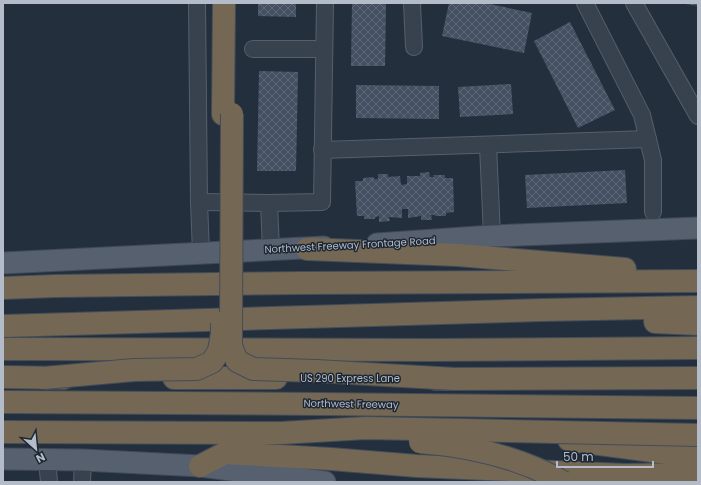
<svg xmlns="http://www.w3.org/2000/svg" width="701" height="485" font-family="Poppins,sans-serif">
<style>
.building{fill:url(#building-cross-hatch)}
.lines{fill:none;stroke-linecap:round;stroke-linejoin:round}
.minor-casing{stroke:#565f6c;stroke-width:18}
.major-casing{stroke:#414a57;stroke-width:23}
.highway-casing{stroke:#434c59;stroke-width:24}
.minor{stroke:#38414e;stroke-width:16}
.major{stroke:#56606e;stroke-width:21}
.highway{stroke:#746855;stroke-width:22}
.highway-bridge-casing{stroke:#434c59;stroke-width:24;stroke-linecap:butt}
.highway-bridge{stroke:#746855;stroke-width:22}
.labels{text-anchor:middle;dominant-baseline:central;stroke-width:3;stroke-linejoin:round;paint-order:stroke}
.street-label{font-size:10px;fill:#b4bcc9;stroke:#1d2633}
</style>
<defs>
<pattern id="building-cross-hatch" width="8" height="8" patternUnits="userSpaceOnUse"><rect width="8" height="8" fill="#455162"/><path d="M0 0l8 8M0 8l8-8" fill="none" stroke="#5d6877"/></pattern>
</defs>
<rect width="100%" height="100%" fill="#242f3e"/>
<!-- building -->
<g class="building">
<polygon points="258,3 296,3 296,17 258,16"/>
<polygon points="352,3 386,3 385,66 351,66"/>
<polygon points="449,3 485,3 532,13 524,53 442,36"/>
<polygon points="685,3 698,3 698,6 685,4"/>
<polygon points="570,22 615,110 578,128 534,41"/>
<polygon points="259,71 298,72 296,171 257,171"/>
<polygon points="511,84 513,114 460,117 458,87"/>
<polygon points="356,85 439,86 439,119 356,118"/>
<polygon points="625,170 627,203 527,208 525,175"/>
<polygon points="429,172 430,177 434,177 433,175 445,175 445,178 453,178 454,212 446,213 446,216 435,216 435,215 431,215 432,220 421,220 421,216 408,218 408,209 402,209 402,218 389,217 390,221 379,222 379,216 375,217 375,219 364,219 364,216 357,216 355,181 363,181 363,178 374,177 374,179 378,179 378,174 388,174 388,177 400,176 401,185 407,184 407,176 420,176 420,173"/>
</g>
<g class="lines">
<defs>
<g id="minor">
<polyline points="197,3 199,202 201,253"/>
<polyline points="412,3 414,47"/>
<polyline points="585,3 642,115 653,160 653,212"/>
<polyline points="634,3 698,116"/>
<polyline points="253,49 324,49"/>
<polyline points="488,145 492,236"/>
<polyline points="322,150 648,139"/>
<polyline points="199,202 269,203"/>
<polyline points="271,250 269,203 322,202 325,3"/>
<polyline points="47,459 49,482"/>
<polyline points="82,482 83,460"/>
</g>
<g id="major">
<polyline points="377,244 492,236 698,228"/>
<polyline points="3,263 324,247"/>
<polyline points="3,459 83,460 200,466 325,482"/>
</g>
<g id="highway">
<polyline points="223,114 224,3"/>
<polyline points="307,249 458,255 625,269"/>
<polyline points="3,288 55,286 303,283 698,281"/>
<polyline points="655,322 698,324"/>
<polyline points="3,326 542,310 698,307"/>
<polyline points="3,349 431,350 698,348"/>
<polyline points="3,377 64,378"/>
<polyline points="174,378 276,378"/>
<polyline points="436,379 698,378"/>
<polyline points="3,402 320,404 698,408"/>
<polyline points="3,432 281,433"/>
<polyline points="569,440 698,457"/>
<polyline points="200,466 225,453 331,459 417,466 625,475 698,474"/>
</g>
</defs>
<!-- minor casing -->
<use href="#minor" class="minor-casing"/>
<!-- major casing -->
<use href="#major" class="major-casing"/>
<!-- highway casing -->
<use href="#highway" class="highway-casing"/>
<!-- minor -->
<use href="#minor" class="minor"/>
<!-- major -->
<use href="#major" class="major"/>
<!-- highway -->
<use href="#highway" class="highway"/>
<defs>
<g id="highway-bridge">
<polyline points="232,114 231,333 231,346 237,361 253,369 316,371 455,379"/>
<polyline points="44,378 134,370 197,369 212,362 219,351 222,333 222,323"/>
<polyline points="281,433 366,428 698,435"/>
<path d="M420 442C470 446 520 457 563 482"/>
</g>
</defs>
<!-- highway-bridge casing -->
<use href="#highway-bridge" class="highway-bridge-casing"/>
<!-- highway-bridge -->
<use href="#highway-bridge" class="highway-bridge"/>
</g>
<g class="labels">
<!-- street labels -->
<g class="street-label">
<text transform="translate(350 245) rotate(-3)">Northwest Freeway Frontage Road</text>
<text x="350" y="378">US 290 Express Lane</text>
<text transform="translate(351 404) rotate(1)">Northwest Freeway</text>
</g>
</g>
<!-- border -->
<rect width="701" height="485" fill="none" stroke="#b4bcc9" stroke-width="8"/>
<!-- north arrow -->
<g transform="translate(36 449) rotate(153)" stroke="#1d2633" stroke-width="3" paint-order="stroke">
<path d="M0-3L7 15L0 10L-7 15Z" fill="#b4bcc9"/>
<text y="-6" font-size="11" font-weight="bold" text-anchor="middle" fill="#b4bcc9">N</text>
</g>
<!-- scale -->
<path d="M557 461v6h96v-6" fill="none" stroke="#b4bcc9" stroke-width="2"/>
<text x="563" y="461" font-size="12" fill="#b4bcc9" stroke="#1d2633" stroke-width="3" paint-order="stroke">50 m</text>
</svg>
